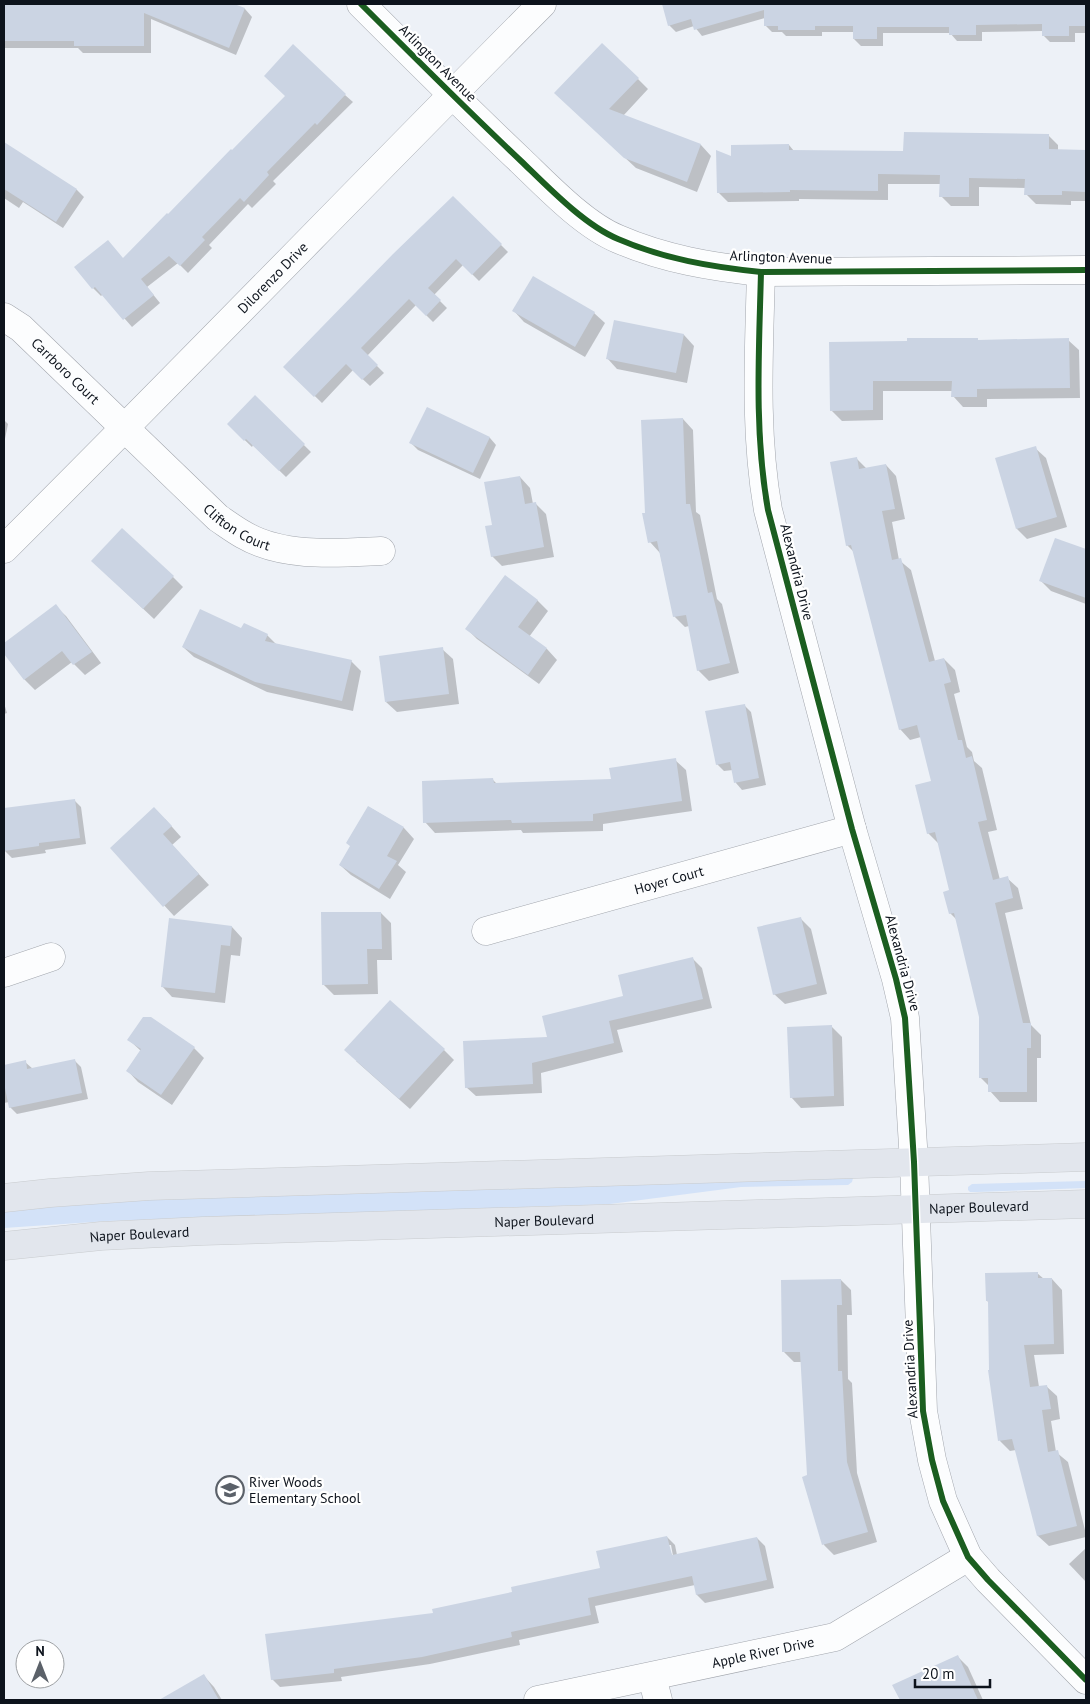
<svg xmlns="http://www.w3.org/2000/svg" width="1090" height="1704" font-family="'PT Sans',sans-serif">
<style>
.green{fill:#d3e2f8}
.shadow{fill:#0003;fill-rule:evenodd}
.building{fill:#cbd4e3}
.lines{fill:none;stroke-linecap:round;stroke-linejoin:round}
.minor-casing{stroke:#a2a6ad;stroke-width:29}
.major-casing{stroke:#c8cbce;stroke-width:29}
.minor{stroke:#fcfdfe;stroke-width:28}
.major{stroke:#e2e6ed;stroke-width:28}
.cycleway-casing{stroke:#fff;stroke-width:9}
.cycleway{stroke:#1b5e20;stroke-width:6}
.labels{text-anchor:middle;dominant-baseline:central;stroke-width:4.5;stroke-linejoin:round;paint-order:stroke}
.street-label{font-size:14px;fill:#0d131c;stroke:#fff}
.poi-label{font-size:14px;fill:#0d131c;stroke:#fff;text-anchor:start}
</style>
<rect width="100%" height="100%" fill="#edf1f7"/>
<!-- green -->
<g class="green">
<polygon points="853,1178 852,1182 848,1185 741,1187 610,1204 108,1221 4,1228 4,1210 169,1198"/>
<polygon points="1086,1181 1086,1188 977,1192 970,1192 968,1190 968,1187 972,1184"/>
</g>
<!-- shadow -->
<g class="shadow">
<polygon points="4,4 231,4 245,9 252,17 236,55 151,19 151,53 83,53 78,48 4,48"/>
<polygon points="663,4 1086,4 1086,33 1075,33 1075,42 1050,42 1043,35 1043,31 982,32 982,41 957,41 950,33 883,33 883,46 861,46 854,39 854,32 822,32 822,36 786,36 782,32 772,32 765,25 765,18 702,36 694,26 676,32 669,25"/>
<polygon points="638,79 648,89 623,116 701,145 711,156 697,192 636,168 566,103"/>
<polygon points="345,95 353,102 273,181 276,184 252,208 248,204 209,245 212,248 188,273 178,263 147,287 160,303 132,327 103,294 101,296 93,288 168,216 233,152"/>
<polygon points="1048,135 1058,145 1058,150 1086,151 1086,201 1071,201 1071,205 1036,204 1026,194 1026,188 979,187 979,206 951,206 941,196 941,184 888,184 888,200 799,199 799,201 728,202 718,192 732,158 789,145 794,151 905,152"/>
<polygon points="10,147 77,190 84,197 63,228 23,202 19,208 4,198 4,156"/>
<polygon points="453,197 508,252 479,281 463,265 434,295 447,308 433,322 416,305 367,356 384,373 370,386 353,370 322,403 285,367"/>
<polygon points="514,311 594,313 605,323 585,357 524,322"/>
<polygon points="615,321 684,335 694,346 687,383 617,369 607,358"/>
<polygon points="978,340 979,341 1068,340 1079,350 1080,398 987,399 987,407 963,407 953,396 953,391 883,391 883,420 842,421 831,410 908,342"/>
<polygon points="255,397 311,452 286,477 253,445 252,447 228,424"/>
<polygon points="427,408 490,438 496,445 480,479 418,450 411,443"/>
<polygon points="683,419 693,430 696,512 700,515 717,599 722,604 739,673 709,681 698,670 689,626 685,627 674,616 660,553 650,542 646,514"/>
<polygon points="4,420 8,424 4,444"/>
<polygon points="1035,448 1046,458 1067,527 1027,539 1017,529"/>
<polygon points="856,458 867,469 886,465 896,476 905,519 892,522 899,560 911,570 935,661 944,659 955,670 960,692 954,694 967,747 972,752 974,761 982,768 997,830 988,832 1000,880 1007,878 1018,888 1023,909 1005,913 1031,1025 1041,1035 1041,1058 1037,1058 1037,1102 1000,1102 990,1091 990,1087 980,1077 980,1017 957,920 950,913 951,891 939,844 928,833 932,782 921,737 910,740 900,729 854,552 847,545"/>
<polygon points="520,477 530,488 533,504 535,503 546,514 554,557 502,566 492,556 494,526"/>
<polygon points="1056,539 1086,551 1086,604 1051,591 1041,581"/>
<polygon points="103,571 173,577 183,587 154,619"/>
<polygon points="537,600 548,611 529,637 547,649 557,660 539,684 477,639 467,629"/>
<polygon points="55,606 66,616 101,663 85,675 72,662 35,690 25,680 4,652 4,645"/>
<polygon points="242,630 267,635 276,644 351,661 361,671 353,711 267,692 194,657 183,647"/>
<polygon points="442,649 453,659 459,704 397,712 386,702"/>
<polygon points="4,703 7,713 4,714"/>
<polygon points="744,705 751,712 766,785 742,790 736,783 733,770 724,771 717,764"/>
<polygon points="675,760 686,770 692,811 603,824 603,831 523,833 521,830 435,833 425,822 493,780 497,784 612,780"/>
<polygon points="74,800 81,807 86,844 45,850 46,853 12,858 5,851 4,809"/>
<polygon points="369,807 404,828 414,839 398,865 406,872 390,899 351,875 340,865 351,847"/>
<polygon points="165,819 181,837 172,845 209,885 174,916 111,848"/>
<polygon points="381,913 391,923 392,960 377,960 378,994 334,995 323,984"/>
<polygon points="801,919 811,929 827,994 785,1004 774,994"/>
<polygon points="170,920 232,927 242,938 240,956 231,955 225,1003 172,997 162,986"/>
<polygon points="693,959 702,968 712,1008 617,1030 623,1052 541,1073 542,1093 476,1096 466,1087"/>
<polygon points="831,1026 842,1037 844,1106 801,1108 791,1097"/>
<polygon points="128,1039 194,1048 204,1058 172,1105 138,1082 128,1071 141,1051"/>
<polygon points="444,1050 454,1060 410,1109 356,1061"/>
<polygon points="75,1061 81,1067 88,1099 17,1114 10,1107 9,1102 4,1103 4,1066 25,1062 33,1069"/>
<polygon points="1037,1273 1044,1279 1052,1279 1062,1290 1064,1354 1034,1355 1039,1387 1046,1386 1057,1396 1060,1419 1051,1421 1056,1452 1068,1462 1086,1534 1086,1537 1049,1546 1038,1536 1016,1450 1010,1451 1000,1441 991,1371 990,1303 987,1301"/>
<polygon points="841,1280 851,1290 852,1315 847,1315 848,1379 852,1383 857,1473 877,1542 834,1555 824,1545 808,1476 802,1362 794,1362 784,1352"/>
<path d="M667 1537 675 1545 677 1555 757 1538 765 1546 774 1588 705 1603 697 1595 695 1585 595 1606 599 1623 519 1640 520 1645 430 1664 341 1677 342 1681 280 1687 272 1679 434 1614 601 1569ZM668 1545H671L674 1561Z"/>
<polygon points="1086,1548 1086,1582 1069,1564"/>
<polygon points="958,1657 968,1667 983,1700 901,1700 894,1686"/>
<polygon points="204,1676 214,1687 222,1700 162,1700"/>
</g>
<!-- building -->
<g class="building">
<polygon points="4,4 234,4 245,8 229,48 144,13 144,46 74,46 74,41 4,41"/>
<polygon points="662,4 1086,4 1086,26 1069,26 1069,36 1042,36 1042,24 976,25 976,35 949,35 949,27 877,27 877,39 853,39 853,26 815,26 815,30 778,30 778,26 764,26 764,10 694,30 691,19 668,26"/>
<polygon points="602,43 639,78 609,109 701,144 687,182 624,158 554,93"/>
<polygon points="293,44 346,94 317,125 315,123 267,172 269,175 244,202 240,198 202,237 205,240 180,266 169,256 141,279 154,295 123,320 95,287 92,289 74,267 108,240 123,258 167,213 168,214 231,149 232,150 285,96 264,76"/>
<polygon points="904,132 1049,134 1049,149 1086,150 1086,192 1062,191 1062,195 1024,195 1025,179 969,178 969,197 939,197 940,175 878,174 878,191 790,190 790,192 717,193 716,150 731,156 731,145 789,144 789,150 903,151"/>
<polygon points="4,142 77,189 56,222 4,189"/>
<polygon points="453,196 502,244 472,275 456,259 428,288 441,300 426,316 409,299 361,348 378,365 362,380 346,364 314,397 283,367 393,254"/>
<polygon points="533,276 595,312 575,347 512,311"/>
<polygon points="614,320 684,334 676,373 606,359"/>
<polygon points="907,338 978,338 978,340 1069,338 1070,388 977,389 977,397 951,397 952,381 873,381 873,410 830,411 829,342 907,341"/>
<polygon points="255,395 305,444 279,471 246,439 244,441 227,424"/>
<polygon points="427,407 490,437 473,473 409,443"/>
<polygon points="683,418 686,504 690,504 708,593 712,592 730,663 697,671 686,615 673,617 657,541 648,543 642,513 645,513 641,420"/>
<polygon points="1036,446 1057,517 1016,529 995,458"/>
<polygon points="857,457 859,469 886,464 895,509 882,511 892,560 901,558 929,662 944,658 951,682 944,684 958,740 962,740 966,758 972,756 987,820 978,822 993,880 1008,876 1013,898 995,903 1023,1023 1031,1023 1031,1048 1027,1048 1027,1092 988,1092 988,1078 979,1078 979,1017 954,913 949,914 943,892 949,890 935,832 927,834 915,785 931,781 917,725 899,730 851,545 846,546 830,462"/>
<polygon points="520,476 525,504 536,502 544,547 491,557 485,526 492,525 484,482"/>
<polygon points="122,528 174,576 143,609 91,561"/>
<polygon points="1055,538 1086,549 1086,598 1039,581"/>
<polygon points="505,575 538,600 518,627 547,648 528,675 465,629"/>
<polygon points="56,604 92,652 73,665 62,651 24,680 4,654 4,643"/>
<polygon points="200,609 241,628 244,623 268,634 265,641 352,660 342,701 255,682 182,647"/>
<polygon points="443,647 449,694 385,702 379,656"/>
<polygon points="745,704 759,778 734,783 730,762 716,765 705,711"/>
<polygon points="676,758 682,801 593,814 593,821 512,823 511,820 423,823 422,781 493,778 494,783 611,779 609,768"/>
<polygon points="75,799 80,838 39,843 39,846 4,851 4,808"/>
<polygon points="368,806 404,827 387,856 397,861 379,889 339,865 350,846 346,843"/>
<polygon points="154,807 172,826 163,834 199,874 163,907 110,848"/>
<polygon points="321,912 381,912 382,949 367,949 368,984 322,985"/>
<polygon points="801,917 817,984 773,995 757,927"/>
<polygon points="169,918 232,926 230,946 221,945 215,993 161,987"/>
<polygon points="693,957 703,999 609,1021 614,1043 532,1063 533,1084 465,1088 463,1041 547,1037 542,1016 623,996 618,975"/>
<polygon points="390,1000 445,1049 399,1099 344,1050"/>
<polygon points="143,1017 151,1017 195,1047 161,1095 126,1071 141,1049 127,1040"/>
<polygon points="832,1025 834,1096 790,1098 787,1027"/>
<polygon points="75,1059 82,1093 9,1108 4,1083 4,1065 26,1060 27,1069"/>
<polygon points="1038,1272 1038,1278 1052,1278 1054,1344 1024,1345 1030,1387 1047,1385 1051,1409 1042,1410 1048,1452 1058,1450 1077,1526 1037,1536 1012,1439 998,1441 988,1370 989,1370 988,1301 986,1301 985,1273"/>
<polygon points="841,1279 842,1305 837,1305 838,1371 842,1371 847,1462 868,1532 822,1545 802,1477 807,1475 800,1352 782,1352 781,1280"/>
<polygon points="667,1536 672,1555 757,1537 767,1580 696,1595 692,1576 588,1598 591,1615 511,1632 512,1637 422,1657 334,1669 334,1673 271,1680 265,1634 433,1613 432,1609 512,1592 511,1587 600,1568 596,1551"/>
<polygon points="958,1655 978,1700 900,1700 892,1685"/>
<polygon points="204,1674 219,1700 159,1700"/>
</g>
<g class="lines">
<defs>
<g id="minor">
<path d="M361 4C414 57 466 109 521 161 547 186 584 225 618 239 664 259 712 267 761 272L1086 270"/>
<path d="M761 272C759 352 754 431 768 510L852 829 896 979 905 1018 914 1162 923 1411 932 1460 943 1501 968 1557 988 1580 1086 1680"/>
<path id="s1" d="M4 317 21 328 218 518C227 524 235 530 244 535 283 558 338 553 381 551"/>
<path id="s2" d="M4 549C185 369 362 185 542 4"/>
<path id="s3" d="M486 931 852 829"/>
<polyline points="4,973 51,957"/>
<polyline points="652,1677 658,1700"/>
<path id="s4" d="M538 1700 835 1637 968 1557"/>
</g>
<g id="major">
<polyline points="4,1198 50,1193 149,1186 1086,1157"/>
<path id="s5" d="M4 1246 101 1236 203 1231 1086 1204"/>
</g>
</defs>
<!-- minor casing -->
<use href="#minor" class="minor-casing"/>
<!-- major casing -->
<use href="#major" class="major-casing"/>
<!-- minor -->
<use href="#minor" class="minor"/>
<!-- major -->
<use href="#major" class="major"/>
<defs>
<g id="cycleway">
<path d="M361 4C414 57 466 109 521 161 547 186 584 225 618 239 664 259 712 267 761 272L1086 270"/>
<path d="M761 272C759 352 754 431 768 510L852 829 896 979 905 1018 914 1162 923 1411 932 1460 943 1501 968 1557 988 1580 1086 1680"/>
</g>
</defs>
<!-- cycleway casing -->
<use href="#cycleway" class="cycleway-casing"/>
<!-- cycleway -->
<use href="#cycleway" class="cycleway"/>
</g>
<!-- icons -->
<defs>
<symbol id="school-ring" viewBox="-11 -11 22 22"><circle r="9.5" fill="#fff" stroke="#5b6169" stroke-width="1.5"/><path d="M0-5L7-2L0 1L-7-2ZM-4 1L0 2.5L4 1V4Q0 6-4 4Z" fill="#5b6169"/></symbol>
</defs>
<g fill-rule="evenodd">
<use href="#school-ring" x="214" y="1474" width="32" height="32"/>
</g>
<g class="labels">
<!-- street labels -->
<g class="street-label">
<text transform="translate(438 63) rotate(45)">Arlington Avenue</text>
<text transform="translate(781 257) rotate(2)">Arlington Avenue</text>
<text stroke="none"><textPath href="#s2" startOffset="382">Dilorenzo Drive</textPath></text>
<text stroke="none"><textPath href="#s1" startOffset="82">Carrboro Court</textPath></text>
<text stroke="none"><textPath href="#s1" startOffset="315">Clifton Court</textPath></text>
<text transform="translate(797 572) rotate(76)">Alexandria Drive</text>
<text stroke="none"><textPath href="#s3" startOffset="190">Hoyer Court</textPath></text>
<text transform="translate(903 963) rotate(75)">Alexandria Drive</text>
<text stroke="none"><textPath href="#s5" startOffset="976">Naper Boulevard</textPath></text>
<text stroke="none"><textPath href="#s5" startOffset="541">Naper Boulevard</textPath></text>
<text stroke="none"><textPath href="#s5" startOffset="136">Naper Boulevard</textPath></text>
<text transform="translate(910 1369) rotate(-93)">Alexandria Drive</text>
<text stroke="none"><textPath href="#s4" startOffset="230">Apple River Drive</textPath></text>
</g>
<!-- poi labels -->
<g class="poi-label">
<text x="249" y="1482">River Woods<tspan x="249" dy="16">Elementary School</tspan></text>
</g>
</g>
<!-- border -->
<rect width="1090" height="1704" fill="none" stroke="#0d131c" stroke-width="10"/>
<!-- north arrow -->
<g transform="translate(40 1664)"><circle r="24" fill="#ffffff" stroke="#9ea1a4"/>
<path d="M0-4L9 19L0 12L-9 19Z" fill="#5b6169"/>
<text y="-8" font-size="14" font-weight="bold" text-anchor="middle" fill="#0d131c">N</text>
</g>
<!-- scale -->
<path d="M915 1679v8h75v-8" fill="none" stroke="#0d131c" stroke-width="2.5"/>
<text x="922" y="1679" font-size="15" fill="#0d131c" stroke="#ffffff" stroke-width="4" paint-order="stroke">20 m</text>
</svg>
